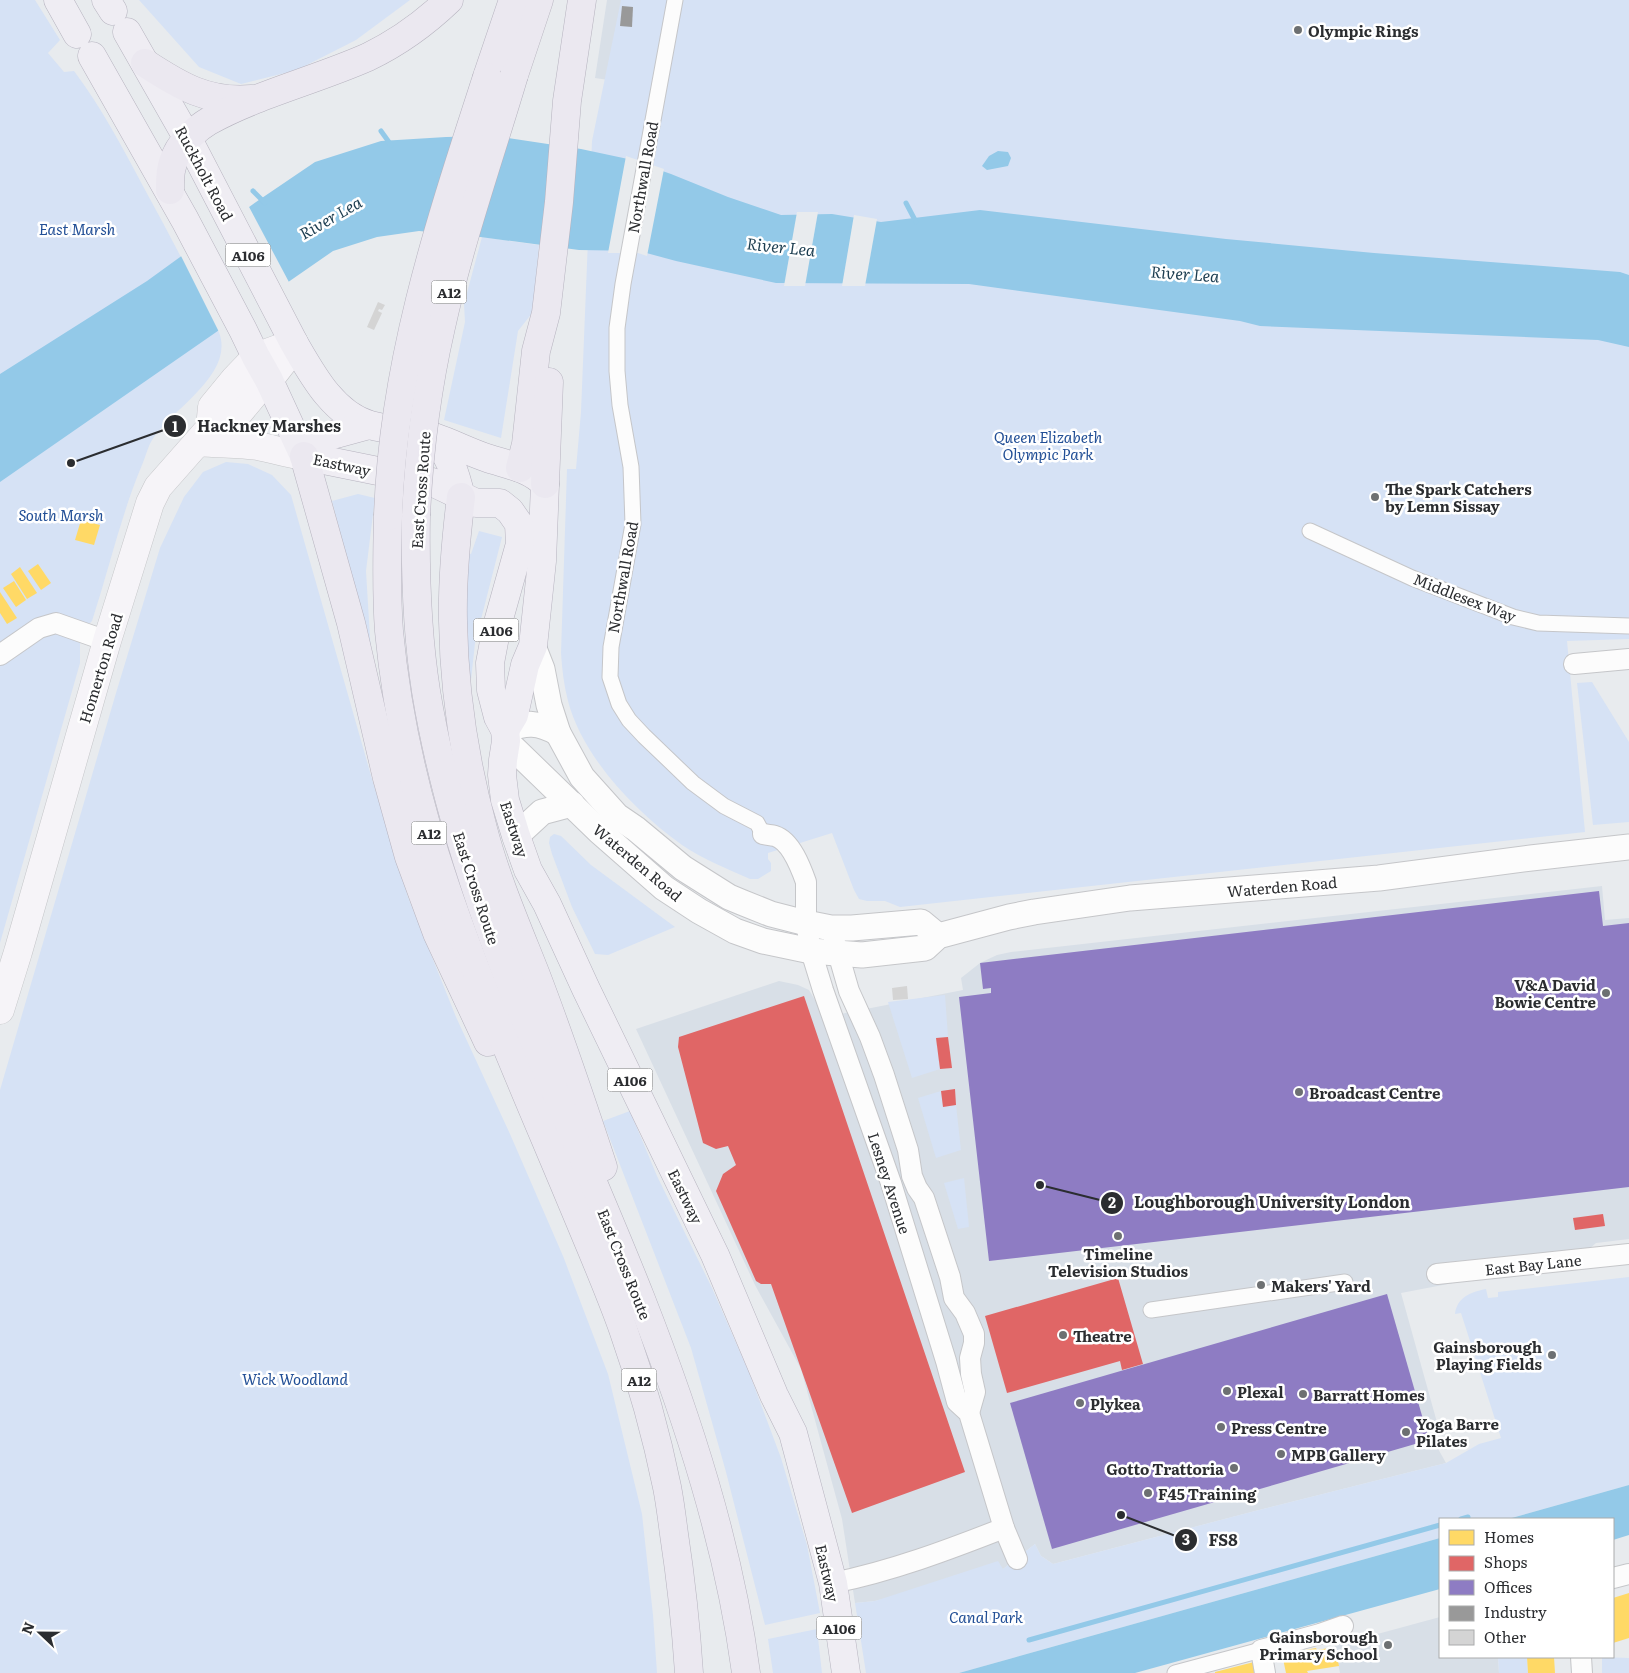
<svg xmlns="http://www.w3.org/2000/svg" width="1629" height="1673" font-family="Literata,serif">
<style>
.built{fill:#d8dfe7}
.green{fill:#d6e2f5}
.water{fill:#93c9e8}
.pier{fill:#e8ebee}
.homes{fill:#ffd966}
.shops{fill:#e06666}
.offices{fill:#8e7cc3}
.industry{fill:#999}
.lines{fill:none;stroke-linecap:round;stroke-linejoin:round}
.stream{stroke:#93c9e8;stroke-width:5}
.building{fill:#d4d4d4}
.pedestrian-casing{stroke:#c5c6c9;stroke-width:17}
.minor-casing{stroke:#c5c6c9;stroke-width:22}
.tertiary-casing{stroke:#c5c6c9;stroke-width:27}
.secondary-casing{stroke:#c5c6c9;stroke-width:29}
.primary-casing{stroke:#b6b3bf;stroke-width:29}
.trunk-casing{stroke:#b6b3bf;stroke-width:29}
.pedestrian{stroke:#fcfcfc;stroke-width:15}
.minor{stroke:#fcfcfc;stroke-width:20}
.tertiary{stroke:#fcfcfc;stroke-width:25}
.secondary{stroke:#f6f4f8;stroke-width:28}
.primary{stroke:#efedf3;stroke-width:28}
.trunk{stroke:#ebe8f0;stroke-width:28}
.trunk-bridge-casing{stroke:#b6b3bf;stroke-width:29;stroke-linecap:butt}
.trunk-bridge{stroke:#ebe8f0;stroke-width:28}
.poi-dot{fill:#6d7072;stroke:#fff;stroke-width:2}
.labels{text-anchor:middle;dominant-baseline:central;stroke-width:5;stroke-linejoin:round;paint-order:stroke}
.shield{fill:#fff;stroke:#6b6c6e;stroke-width:1}
.shield-label{font-size:14px;font-weight:bold;fill:#2b2d30}
.poi-label{font-size:15px;font-weight:bold;fill:#2b2d30;stroke:#fff;text-anchor:start}
.street-label{font-size:15px;fill:#2b2d30;stroke:#fff}
.park-label{font-size:15px;font-style:italic;fill:#224f96;stroke:#fff}
.water-label{font-size:16px;font-style:italic;fill:#1c3d50;stroke:#fff}
.leader{fill:none;stroke:#2b2d30;stroke-width:2}
.callout-dot{fill:#2b2d30;stroke:#fff;stroke-width:2}
.mark-label{font-size:15px;text-anchor:middle;font-weight:bold;fill:#fff}
.callout-label{font-size:16px;text-anchor:middle;font-weight:bold;fill:#2b2d30;stroke:#fff;stroke-width:5;stroke-linejoin:round;paint-order:stroke}
</style>
<rect width="100%" height="100%" fill="#e8ebee"/>
<!-- built -->
<g class="built">
<polygon points="607,0 653,0 622,82 595,78"/>
<polygon points="1602,886 1605,920 1629,918 1629,1239 1596,1243 1588,1250 1495,1275 1401,1293 1438,1426 1427,1429 1446,1463 1255,1511 1053,1564 1041,1556 1035,1544 1003,1569 875,1601 855,1603 842,1519 801,1369 755,1285 636,1029 779,981 798,985 809,990 825,1017 963,990 961,978 980,963 997,955 1011,952"/>
<polygon points="1440,1617 1440,1657 1498,1657 1499,1673 1340,1673 1333,1638 1346,1635 1348,1642"/>
</g>
<!-- green -->
<g class="green">
<path d="M0 0H35L60 40 48 53 64 72 74 71C101 107 123 148 144 188 170 235 194 282 218 330 237 372 175 407 154 437 148 445 146 456 142 465 121 515 109 569 92 621L90 623H86L80 644V663L0 943Z"/>
<polygon points="139,0 410,0 356,40 297,70 241,84 199,67"/>
<path d="M621 0H1629V639L1567 641 1585 832 900 907 885 901H867L859 899 854 890 832 833 768 853V859L771 863V871L758 879H750C728 869 702 859 682 845 636 812 583 758 568 701 564 686 562 669 561 653L567 469H576L581 412 592 141Z"/>
<polygon points="482,237 539,245 533,312 518,331 501,438 444,420 465,322 464,304"/>
<polygon points="226,462 248,464 272,475 291,495 372,779 408,897 456,1017 510,1134 563,1256 608,1374 642,1514 653,1615 657,1673 0,1673 0,1090 116,693 160,548 184,497 203,472"/>
<polygon points="358,494 375,498 366,571 371,654 332,501"/>
<polygon points="479,531 502,537 475,643 471,680 462,636 465,553 471,554"/>
<polygon points="1592,682 1629,742 1629,822 1593,825 1577,683"/>
<polygon points="554,834 561,836 591,865 675,927 608,955 595,954 572,907 552,854 549,843 550,837"/>
<polygon points="945,995 948,1037 936,1038 940,1069 912,1078 888,1002"/>
<polygon points="941,1091 943,1107 956,1105 961,1150 936,1158 918,1098"/>
<polygon points="630,1111 657,1176 712,1288 750,1375 781,1458 807,1545 820,1613 765,1625 726,1472 691,1348 603,1121"/>
<polygon points="964,1178 969,1227 958,1229 944,1183"/>
<path d="M1629 1277V1485L1508 1519H1440V1538L959 1673H866L855 1603 875 1601 998 1561 1003 1569 1035 1544 1041 1556 1053 1564 1255 1511 1446 1463 1479 1444 1501 1438 1461 1313 1455 1314C1457 1297 1471 1292 1486 1289L1488 1298 1498 1297V1292Z"/>
<polygon points="817,1629 822,1673 773,1673 768,1639"/>
<polygon points="1498,1657 1527,1657 1528,1673 1499,1673"/>
<polygon points="1602,1657 1629,1658 1629,1673 1602,1673"/>
</g>
<!-- water -->
<g class="water">
<polygon points="495,136 581,149 628,159 671,174 728,197 781,215 832,214 881,222 980,210 1226,239 1374,253 1620,272 1629,275 1629,347 1598,340 1260,326 1240,321 969,284 776,283 676,261 639,251 579,250 473,236 419,231 377,237 333,251 0,482 0,374 147,281 256,202 315,162 381,141 446,137"/>
<polygon points="998,151 1008,152 1011,158 1008,166 987,170 982,166 989,156"/>
<polygon points="1629,1485 1629,1535 1613,1540 1613,1519 1508,1519"/>
<polygon points="1440,1538 1440,1589 1135,1673 959,1673"/>
</g>
<!-- pier -->
<g class="pier">
<polygon points="626,156 664,169 647,256 638,253 608,253"/>
<polygon points="248,205 290,284 219,332 180,254"/>
<polygon points="797,212 818,212 805,286 784,286"/>
<polygon points="854,215 877,219 865,286 842,286"/>
</g>
<!-- homes -->
<g class="homes">
<polygon points="81,520 100,525 94,545 75,540"/>
<polygon points="38,564 51,583 41,590 28,571"/>
<polygon points="20,567 37,593 27,599 11,574"/>
<polygon points="14,581 26,600 16,607 3,588"/>
<polygon points="0,592 17,618 7,624 0,613"/>
<polygon points="1629,1593 1629,1638 1613,1643 1613,1598"/>
<polygon points="1335,1647 1339,1666 1307,1671 1308,1673 1286,1673 1282,1654 1316,1648 1317,1650"/>
<polygon points="1527,1657 1554,1657 1555,1673 1528,1673"/>
<polygon points="1254,1662 1257,1673 1215,1673 1215,1672"/>
</g>
<!-- shops -->
<g class="shops">
<polygon points="804,996 965,1472 852,1513 771,1284 761,1284 756,1281 716,1191 723,1174 736,1165 728,1146 716,1149 703,1143 678,1047 679,1037"/>
<polygon points="948,1037 952,1068 940,1069 936,1038"/>
<polygon points="955,1089 956,1105 943,1107 941,1091"/>
<polygon points="1603,1214 1605,1226 1575,1230 1573,1218"/>
<polygon points="1118,1278 1143,1364 1122,1370 1120,1361 1007,1393 985,1316"/>
</g>
<!-- offices -->
<g class="offices">
<polygon points="1599,891 1603,926 1629,923 1629,1187 989,1261 959,997 991,993 991,988 983,989 980,963"/>
<polygon points="1387,1294 1429,1440 1052,1549 1010,1403"/>
</g>
<!-- industry -->
<polygon class="industry" points="622,6 633,7 632,27 620,26"/>
<g class="lines">
<!-- stream -->
<g class="stream">
<polyline points="381,131 391,145"/>
<polyline points="253,191 265,203"/>
<polyline points="906,203 916,222"/>
<polyline points="1461,1519 1468,1517"/>
<polyline points="1029,1640 1440,1525"/>
</g>
</g>
<!-- building -->
<g class="building">
<polygon points="378,302 385,305 382,310 379,309 378,311 382,313 374,330 367,327"/>
<polygon points="907,986 908,999 893,1000 892,988"/>
</g>
<g class="lines">
<defs>
<g id="pedestrian">
<polyline points="675,0 623,284 617,328 617,371 620,405 631,467 633,524 611,647 610,677 619,704 629,720 644,736 693,783 724,806 757,823 763,834"/>
<polyline points="1310,531 1412,578 1513,617 1538,623 1629,626"/>
<polyline points="1151,1310 1345,1282"/>
<polyline points="1175,1673 1261,1650"/>
</g>
<g id="minor">
<polyline points="0,655 39,628 56,623 107,641"/>
<polyline points="1574,664 1629,659"/>
<path d="M763 834C767 835 771 835 775 836 791 841 801 868 806 882V923L811 951 823 990 891 1183 946 1361 957 1402 969 1413 1004 1528 1017 1559"/>
<polyline points="834,939 849,991 870,1037 884,1075 908,1150 912,1176 917,1188 924,1198 950,1277 954,1298 965,1313 974,1334 974,1343 970,1358 971,1374 975,1392 969,1413"/>
<polyline points="1437,1274 1629,1254"/>
<polyline points="1613,1578 1629,1574"/>
<path d="M833 1583C892 1571 948 1550 1004 1528"/>
<polyline points="1581,1657 1582,1673"/>
<polyline points="1265,1673 1261,1650 1320,1634 1343,1626"/>
</g>
<g id="tertiary">
<polyline points="533,646 542,669 549,705 558,733 582,777 617,816 636,829 683,868 729,897 741,902 771,914 806,923 831,928 852,928 921,922 938,936"/>
<path d="M505 730C527 722 538 722 558 733"/>
<polyline points="506,741 599,831 664,888 699,911 735,931 763,941 811,951 862,955 925,948 938,936 1009,917 1034,912 1130,898 1379,878 1531,858 1629,847"/>
<polyline points="516,836 542,812 572,804"/>
</g>
<g id="secondary">
<polyline points="210,428 231,422 256,392 269,380 283,362"/>
<path d="M199 442C218 444 238 443 258 446 273 449 288 454 304 456"/>
<polyline points="0,1010 18,952 107,641 150,503 158,487 210,428 212,407 235,379 256,357 294,343"/>
</g>
<g id="primary">
<polyline points="58,0 77,34"/>
<polyline points="106,0 113,11"/>
<path d="M127 32 188 139 294 343C312 374 333 414 370 425 391 431 413 431 434 437 452 443 469 452 487 458 508 465 530 468 545 484L542 561 533 646 525 665 514 715 505 730"/>
<polyline points="92,56 185,220 243,330 256,357 269,380 304,456"/>
<path d="M433 437C450 457 455 471 461 497"/>
<polyline points="304,456 432,482 476,503 500,503 510,511 519,524 520,544 497,626 490,663 491,690 498,717 505,730 506,741 503,760 502,775 505,800 516,836 528,870 547,904 586,989 715,1255 774,1395 793,1433 833,1583 846,1673"/>
<polyline points="304,456 317,441 325,437 369,425"/>
</g>
<g id="trunk">
<path d="M145 63C180 86 208 103 252 99"/>
<polyline points="514,75 539,0"/>
<polyline points="487,77 513,0"/>
<path d="M170 190C170 177 170 166 177 153 182 142 197 128 209 121 258 94 316 80 368 57 397 43 425 23 449 0"/>
<polyline points="304,456 351,623 387,778 409,857 437,933 488,1042"/>
<polyline points="520,468 526,444 536,351 546,313 559,202 567,101 582,0"/>
<polyline points="545,484 549,382"/>
<path d="M461 497C456 538 452 579 453 621 454 691 465 762 483 829 496 879 517 927 536 975 560 1038 582 1103 603 1167"/>
<path d="M416 515C415 574 417 633 426 691 461 905 562 1099 641 1299 688 1419 729 1545 746 1673"/>
<path d="M388 516C387 554 386 592 389 631 397 716 417 803 445 885 482 994 529 1099 573 1205 590 1246 608 1287 623 1329 641 1380 656 1433 667 1487 670 1502 672 1519 674 1534 681 1580 686 1627 689 1673"/>
</g>
</defs>
<!-- pedestrian casing -->
<use href="#pedestrian" class="pedestrian-casing"/>
<!-- minor casing -->
<use href="#minor" class="minor-casing"/>
<!-- tertiary casing -->
<use href="#tertiary" class="tertiary-casing"/>
<!-- secondary casing -->
<use href="#secondary" class="secondary-casing"/>
<!-- primary casing -->
<use href="#primary" class="primary-casing"/>
<!-- trunk casing -->
<use href="#trunk" class="trunk-casing"/>
<!-- pedestrian -->
<use href="#pedestrian" class="pedestrian"/>
<!-- minor -->
<use href="#minor" class="minor"/>
<!-- tertiary -->
<use href="#tertiary" class="tertiary"/>
<!-- secondary -->
<use href="#secondary" class="secondary"/>
<!-- primary -->
<use href="#primary" class="primary"/>
<!-- trunk -->
<use href="#trunk" class="trunk"/>
<defs>
<g id="trunk-bridge">
<path d="M416 515C419 452 427 388 441 327 460 241 489 159 514 75"/>
<path d="M388 516C393 361 440 222 487 77"/>
</g>
</defs>
<!-- trunk-bridge casing -->
<use href="#trunk-bridge" class="trunk-bridge-casing"/>
<!-- trunk-bridge -->
<use href="#trunk-bridge" class="trunk-bridge"/>
</g>
<!-- markers -->
<g class="poi-dot">
<circle cx="1298" cy="30" r="5"/>
<circle cx="1375" cy="497" r="5"/>
<circle cx="1606" cy="993" r="5"/>
<circle cx="1299" cy="1092" r="5"/>
<circle cx="1118" cy="1236" r="5"/>
<circle cx="1261" cy="1285" r="5"/>
<circle cx="1063" cy="1335" r="5"/>
<circle cx="1552" cy="1355" r="5"/>
<circle cx="1227" cy="1391" r="5"/>
<circle cx="1303" cy="1394" r="5"/>
<circle cx="1080" cy="1403" r="5"/>
<circle cx="1221" cy="1427" r="5"/>
<circle cx="1406" cy="1432" r="5"/>
<circle cx="1281" cy="1454" r="5"/>
<circle cx="1234" cy="1468" r="5"/>
<circle cx="1148" cy="1493" r="5"/>
<circle cx="1388" cy="1645" r="5"/>
</g>
<g class="labels">
<!-- shield labels -->
<g class="shield">
<rect x="225.5" y="243.5" width="45" height="23" rx="4"/>
<rect x="431.5" y="280.5" width="35" height="23" rx="4"/>
<rect x="473.5" y="618.5" width="45" height="23" rx="4"/>
<rect x="411.5" y="821.5" width="35" height="23" rx="4"/>
<rect x="607.5" y="1068.5" width="45" height="23" rx="4"/>
<rect x="621.5" y="1368.5" width="35" height="23" rx="4"/>
<rect x="816.5" y="1616.5" width="45" height="23" rx="4"/>
</g>
<g class="shield-label">
<text x="248" y="255">A106</text>
<text x="449" y="292">A12</text>
<text x="496" y="630">A106</text>
<text x="429" y="833">A12</text>
<text x="630" y="1080">A106</text>
<text x="639" y="1380">A12</text>
<text x="839" y="1628">A106</text>
</g>
<!-- poi labels -->
<g class="poi-label">
<text x="1308" y="30">Olympic Rings</text>
<text x="1385" y="488">The Spark Catchers<tspan x="1385" dy="17">by Lemn Sissay</tspan></text>
<text x="1596" y="984" text-anchor="end">V&amp;A David<tspan x="1596" dy="17">Bowie Centre</tspan></text>
<text x="1309" y="1092">Broadcast Centre</text>
<text x="1118" y="1253" text-anchor="middle">Timeline<tspan x="1118" dy="17">Television Studios</tspan></text>
<text x="1271" y="1285">Makers' Yard</text>
<text x="1073" y="1335">Theatre</text>
<text x="1542" y="1346" text-anchor="end">Gainsborough<tspan x="1542" dy="17">Playing Fields</tspan></text>
<text x="1237" y="1391">Plexal</text>
<text x="1313" y="1394">Barratt Homes</text>
<text x="1090" y="1403">Plykea</text>
<text x="1416" y="1423">Yoga Barre<tspan x="1416" dy="17">Pilates</tspan></text>
<text x="1231" y="1427">Press Centre</text>
<text x="1291" y="1454">MPB Gallery</text>
<text x="1224" y="1468" text-anchor="end">Gotto Trattoria</text>
<text x="1158" y="1493">F45 Training</text>
<text x="1378" y="1636" text-anchor="end">Gainsborough<tspan x="1378" dy="17">Primary School</tspan></text>
</g>
<!-- street labels -->
<g class="street-label">
<text transform="translate(205 173) rotate(62)">Ruckholt Road</text>
<text transform="translate(642 177) rotate(-80)">Northwall Road</text>
<text transform="translate(342 464) rotate(12)">Eastway</text>
<text transform="translate(420 490) rotate(-86)">East Cross Route</text>
<text transform="translate(622 577) rotate(-80)">Northwall Road</text>
<text transform="translate(1465 597) rotate(21)">Middlesex Way</text>
<text transform="translate(100 668) rotate(-73)">Homerton Road</text>
<text transform="translate(515 829) rotate(72)">Eastway</text>
<text transform="translate(638 862) rotate(40)">Waterden Road</text>
<text transform="translate(1282 886) rotate(-5)">Waterden Road</text>
<text transform="translate(477 888) rotate(72)">East Cross Route</text>
<text transform="translate(890 1183) rotate(72)">Lesney Avenue</text>
<text transform="translate(686 1196) rotate(64)">Eastway</text>
<text transform="translate(625 1264) rotate(68)">East Cross Route</text>
<text transform="translate(1533 1264) rotate(-6)">East Bay Lane</text>
<text transform="translate(828 1573) rotate(77)">Eastway</text>
</g>
<!-- park labels -->
<g class="park-label">
<text x="77" y="228">East Marsh</text>
<text x="1048" y="436">Queen Elizabeth<tspan x="1048" dy="17">Olympic Park</tspan></text>
<text x="61" y="514">South Marsh</text>
<text x="295" y="1378">Wick Woodland</text>
<text x="986" y="1616">Canal Park</text>
</g>
<!-- water labels -->
<g class="water-label">
<text transform="translate(330 217) rotate(-30)">River Lea</text>
<text transform="translate(781 246) rotate(6)">River Lea</text>
<text transform="translate(1185 273) rotate(4)">River Lea</text>
</g>
</g>
<!-- callouts -->
<path class="leader" d="M71 463L175 426M1040 1185L1112 1203M1121 1515L1186 1540"/>
<g class="callout-dot">
<circle cx="71" cy="463" r="5"/>
<circle cx="1040" cy="1185" r="5"/>
<circle cx="1121" cy="1515" r="5"/>
<circle cx="175" cy="426" r="12"/>
<circle cx="1112" cy="1203" r="12"/>
<circle cx="1186" cy="1540" r="12"/>
</g>
<g class="mark-label">
<text x="175" y="432">1</text>
<text x="1112" y="1208">2</text>
<text x="1186" y="1545">3</text>
</g>
<g class="callout-label">
<text x="269" y="432">Hackney Marshes</text>
<text x="1272" y="1208">Loughborough University London</text>
<text x="1223" y="1546">FS8</text>
</g>
<!-- legend -->
<rect x="1439" y="1518" width="175" height="140" fill="#ffffff" stroke="#aaabac"/>
<rect x="1449" y="1530" width="25" height="15" fill="#ffd966" stroke="#aaabac"/>
<text x="1484" y="1543" font-size="15" fill="#2b2d30">Homes</text>
<rect x="1449" y="1556" width="25" height="15" fill="#e06666" stroke="#aaabac"/>
<text x="1484" y="1568" font-size="15" fill="#2b2d30">Shops</text>
<rect x="1449" y="1580" width="25" height="15" fill="#8e7cc3" stroke="#aaabac"/>
<text x="1484" y="1593" font-size="15" fill="#2b2d30">Offices</text>
<rect x="1449" y="1606" width="25" height="15" fill="#999999" stroke="#aaabac"/>
<text x="1484" y="1618" font-size="15" fill="#2b2d30">Industry</text>
<rect x="1449" y="1630" width="25" height="15" fill="#d4d4d4" stroke="#aaabac"/>
<text x="1484" y="1643" font-size="15" fill="#2b2d30">Other</text>
<!-- north arrow -->
<g transform="translate(40 1633) rotate(292)" stroke="#ffffff" stroke-width="4" paint-order="stroke">
<path d="M0-4L9 19L0 12L-9 19Z" fill="#2b2d30"/>
<text y="-8" font-size="14" font-weight="bold" text-anchor="middle" fill="#2b2d30">N</text>
</g>
</svg>
